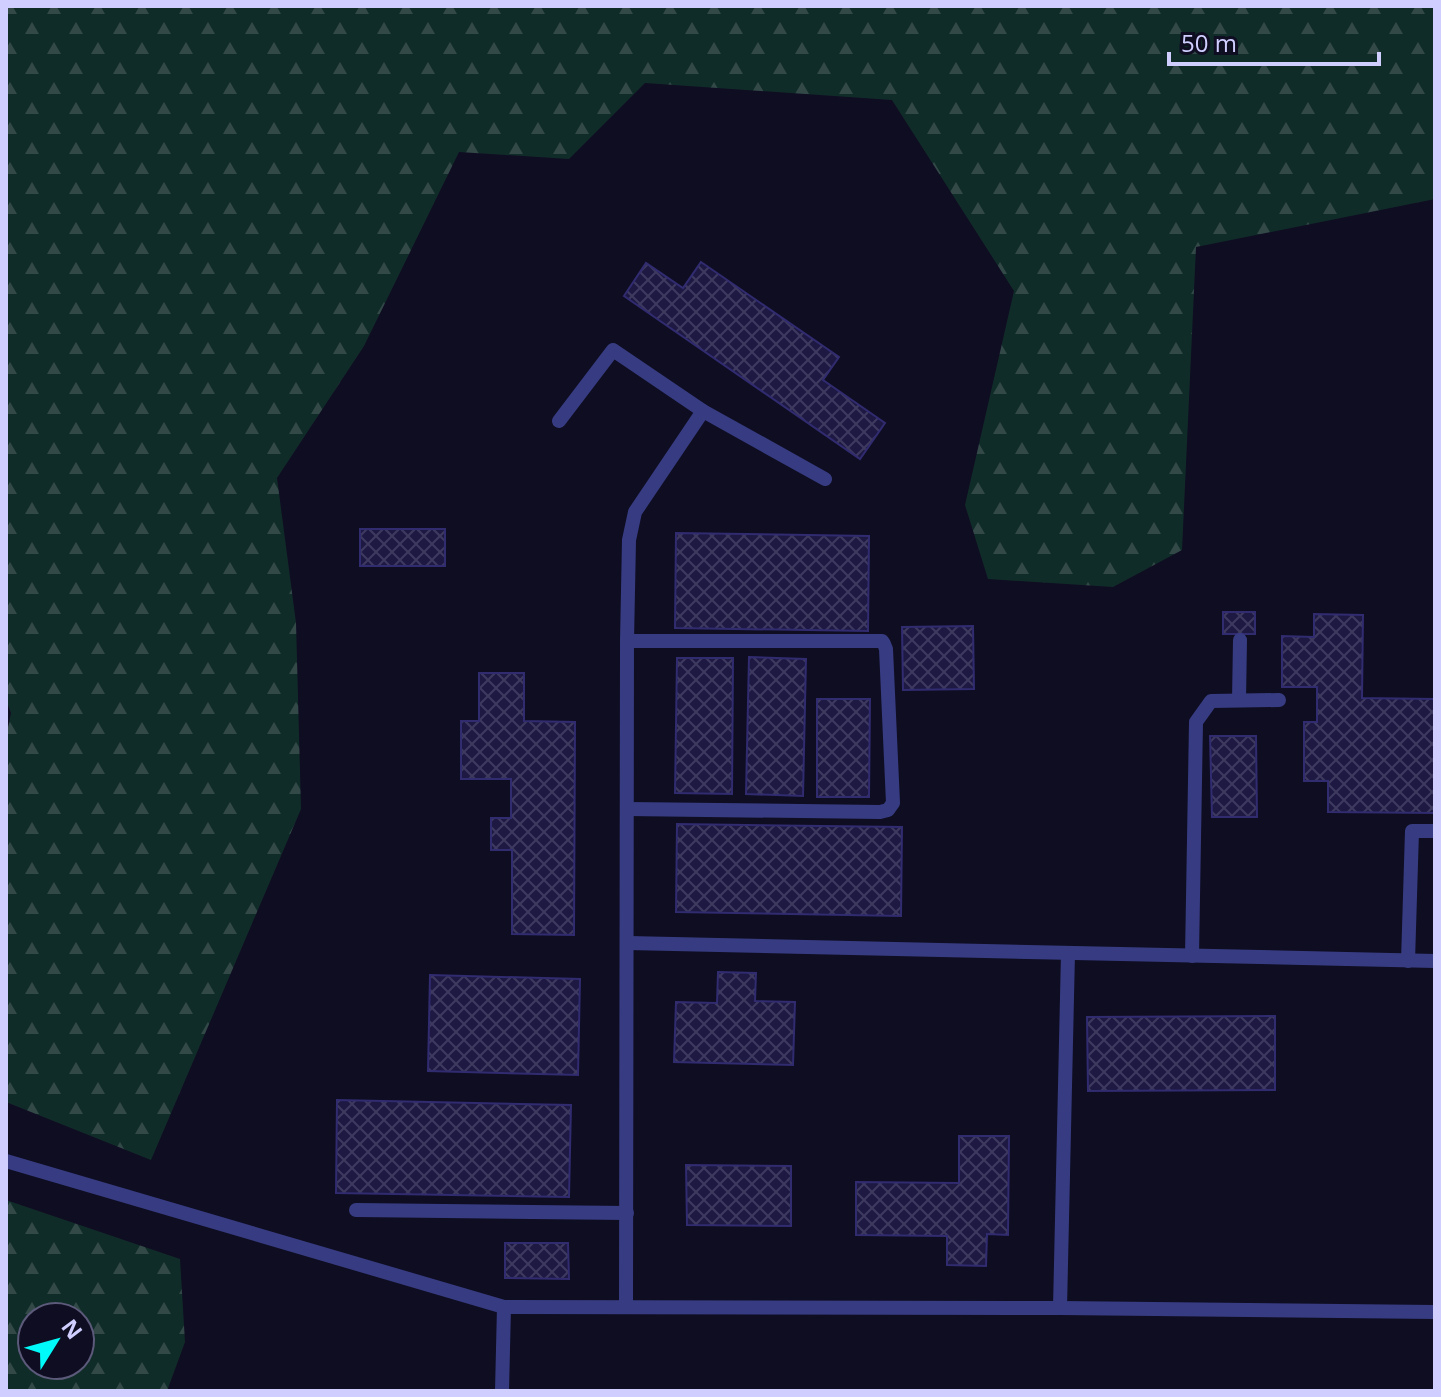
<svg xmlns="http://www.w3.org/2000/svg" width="1441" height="1397" font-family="'Open Sans',sans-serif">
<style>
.forest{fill:url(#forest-firs);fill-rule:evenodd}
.building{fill:url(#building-cross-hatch);stroke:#312b70;stroke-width:2}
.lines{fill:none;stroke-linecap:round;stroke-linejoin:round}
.service{stroke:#373c82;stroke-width:14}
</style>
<defs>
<pattern id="forest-firs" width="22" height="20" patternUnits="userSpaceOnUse" patternTransform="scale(2)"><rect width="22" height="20" fill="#102c28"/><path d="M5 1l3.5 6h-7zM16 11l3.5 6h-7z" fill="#324948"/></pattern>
<pattern id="building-cross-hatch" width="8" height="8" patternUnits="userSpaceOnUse" patternTransform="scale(2)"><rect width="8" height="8" fill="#1d1943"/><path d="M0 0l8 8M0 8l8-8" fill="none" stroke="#3d395f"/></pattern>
</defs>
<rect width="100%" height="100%" fill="#0f0d22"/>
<!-- forest -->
<g class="forest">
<polygon points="6,6 1435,6 1435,199 1196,247 1182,550 1113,587 988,579 965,505 1014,291 892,100 645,83 569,159 459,152 364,346 277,478 296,623 301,809 151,1160 6,1102 6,737 11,713 6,700"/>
<path d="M6 1200 180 1259 185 1342 167 1391H6ZM32 1317H80V1365H32Z"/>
</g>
<!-- building -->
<g class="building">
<polygon points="701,262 839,357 823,380 885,423 860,459 624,296 646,263 683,288"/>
<rect x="360" y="529" width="85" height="37"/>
<polygon points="676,533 869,536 868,631 675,628"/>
<rect x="1223" y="612" width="32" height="22"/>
<polygon points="1314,614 1363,615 1362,698 1435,699 1435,813 1328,812 1328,781 1304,781 1304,722 1317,722 1317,687 1282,687 1282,636 1314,637"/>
<polygon points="973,626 974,689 903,690 902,627"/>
<polygon points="749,657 806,659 803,796 746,794"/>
<polygon points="677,658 733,658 732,794 675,793"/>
<polygon points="479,673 524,673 524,721 575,722 574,935 512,934 512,850 491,850 491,818 511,818 511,779 461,779 461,721 479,721"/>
<polygon points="817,699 870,699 869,797 817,797"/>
<polygon points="1210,736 1256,736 1257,817 1212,817"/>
<polygon points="677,824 902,827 901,916 676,912"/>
<polygon points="718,972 756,973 755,1001 795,1002 793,1065 674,1062 676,1002 717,1003"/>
<polygon points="430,975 580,979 578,1075 428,1071"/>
<polygon points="1275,1016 1275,1090 1088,1091 1087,1017"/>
<polygon points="337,1100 571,1105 569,1197 336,1193"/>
<polygon points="959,1136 1009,1136 1008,1235 987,1234 986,1266 947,1265 947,1236 856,1235 856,1182 959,1183"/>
<polygon points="686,1165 791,1166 791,1226 687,1225"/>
<polygon points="505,1243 568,1243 569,1279 505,1278"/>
</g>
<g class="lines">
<!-- service -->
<g class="service">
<polyline points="559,421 613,350 703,411 825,479"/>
<polyline points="627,641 882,641 884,644 886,649 893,803 888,810 880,812 627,809"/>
<polyline points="1239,700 1240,640"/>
<polyline points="628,943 1435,961"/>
<polyline points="1192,956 1196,722 1211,701 1279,700"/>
<polyline points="1408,961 1412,831 1435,831"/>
<polyline points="6,1161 504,1307 1060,1308 1435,1312"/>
<polyline points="356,1210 627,1213"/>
<polyline points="626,1306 627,641 629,540 635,512 703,411"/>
<polyline points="1060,1308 1068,953"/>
<polyline points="502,1391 504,1307"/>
</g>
</g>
<!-- border -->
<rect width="1441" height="1397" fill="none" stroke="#cfceff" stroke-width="16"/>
<!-- north arrow -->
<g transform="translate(56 1341) rotate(53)"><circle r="38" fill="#0f0d22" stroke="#5c5a7a" stroke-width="2"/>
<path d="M0-6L14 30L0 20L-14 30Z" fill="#00f9f9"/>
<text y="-12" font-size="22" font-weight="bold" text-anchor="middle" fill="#cfceff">N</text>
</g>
<!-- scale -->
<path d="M1169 52v12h210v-12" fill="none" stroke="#cfceff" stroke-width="4"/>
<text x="1181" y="52" font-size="24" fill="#cfceff" stroke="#0f0d22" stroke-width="6" paint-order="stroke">50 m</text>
</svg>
